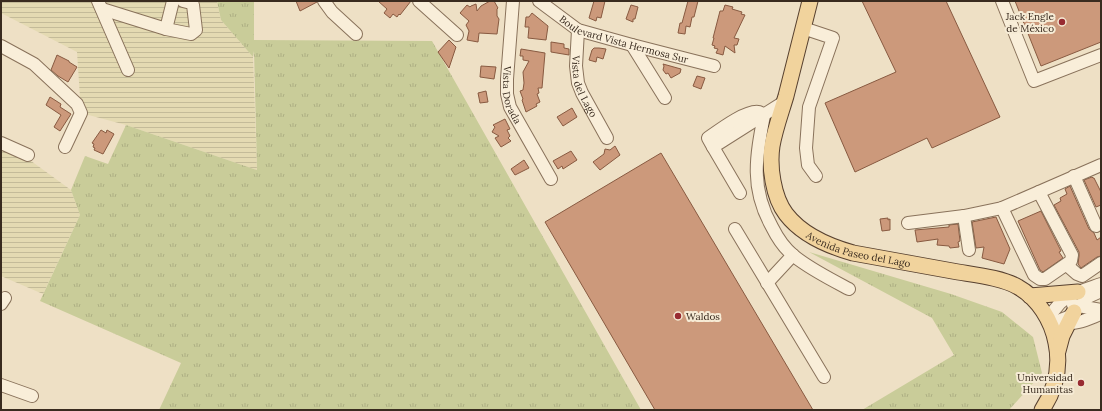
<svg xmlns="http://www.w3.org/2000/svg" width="1102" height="411" font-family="Lora,serif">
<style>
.farmland{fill:url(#farmland-rules)}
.grass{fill:url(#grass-tufts)}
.building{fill:#cc997b;stroke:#885a41}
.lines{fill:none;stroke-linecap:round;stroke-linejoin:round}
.minor-casing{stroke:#89725b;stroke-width:14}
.major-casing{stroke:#57402f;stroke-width:17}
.minor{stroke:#f9eed9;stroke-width:12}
.major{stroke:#f1d39d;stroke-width:15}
.poi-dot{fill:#982b31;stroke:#f6ebd5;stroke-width:1.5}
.labels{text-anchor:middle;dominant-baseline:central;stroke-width:4;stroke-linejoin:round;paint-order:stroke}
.poi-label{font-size:10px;fill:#392b1f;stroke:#f6ebd5;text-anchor:end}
.street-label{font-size:10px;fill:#392b1f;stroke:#f6ebd5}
</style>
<defs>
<pattern id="farmland-rules" width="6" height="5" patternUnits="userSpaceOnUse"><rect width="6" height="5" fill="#e4dab2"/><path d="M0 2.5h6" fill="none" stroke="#c4bb99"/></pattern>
<pattern id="grass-tufts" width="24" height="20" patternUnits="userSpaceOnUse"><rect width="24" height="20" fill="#c9cc99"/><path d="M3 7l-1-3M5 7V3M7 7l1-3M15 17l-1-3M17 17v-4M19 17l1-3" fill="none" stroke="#adaf83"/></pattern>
</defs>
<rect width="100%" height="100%" fill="#eee0c5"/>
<!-- farmland -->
<g class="farmland">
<polygon points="1,1 217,1 221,20 253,57 257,170 126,125 81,113 77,52 1,13"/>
<polygon points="1,145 27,158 71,190 80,215 43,294 1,276"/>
</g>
<!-- grass -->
<g class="grass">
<polygon points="217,1 254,1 254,40 432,41 641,410 159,410 181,363 40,301 80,215 71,190 85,156 108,164 126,125 257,170 254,51 253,57 221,20"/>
<polygon points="809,252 951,294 1002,312 1033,337 1042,373 1009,410 862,410 954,355 932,318"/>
</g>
<!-- building -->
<g class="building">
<polygon points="296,1 317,1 317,2 300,11"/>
<polygon points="378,1 411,1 400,15 399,14 397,17 393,14 390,18 384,13 387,9"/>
<polygon points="490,1 494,1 498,8 497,9 497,16 499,19 497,34 479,33 478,42 467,40 469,31 466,25 469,21 460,13 467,5 470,7 471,6 476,4 477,11 481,6"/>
<polygon points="594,1 605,1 601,18 597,17 596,21 589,18"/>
<polygon points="688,1 698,1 694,17 692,17 690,27 686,26 685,34 678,33 680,23 682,23"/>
<polygon points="862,1 946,1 1000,117 932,148 927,138 855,172 825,103 896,72"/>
<polygon points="1015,1 1101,1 1101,42 1041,66"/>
<polygon points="631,5 638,7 635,19 633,19 633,22 626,19"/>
<polygon points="725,5 733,7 732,9 742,12 741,14 745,15 734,38 739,39 737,45 734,45 735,53 725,46 723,55 716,53 718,49 714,48 715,46 712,45 714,38 713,38 720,11 723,11"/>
<polygon points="532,13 548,26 546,40 528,38 529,27 525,27 526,17 529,17"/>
<polygon points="449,40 456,47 449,68 438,52"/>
<polygon points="551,42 564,44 564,48 569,49 569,55 551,52"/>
<polygon points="594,48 599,48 606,49 603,59 597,57 596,62 589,60 592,50"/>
<polygon points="521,49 545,53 542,88 538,88 539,93 537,94 540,102 536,104 537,106 526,112 522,100 523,99 520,91 523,90 524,83 523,72 529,61 523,60 523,56 520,56"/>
<polygon points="57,55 69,61 69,62 77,67 68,82 58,76 51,70"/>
<polygon points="663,64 681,69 680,73 671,78 668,73 666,74 663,70 664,66"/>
<polygon points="481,66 496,67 494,79 480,77"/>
<polygon points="697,76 705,78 701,89 693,86"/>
<polygon points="486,91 488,102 480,103 478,93"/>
<polygon points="50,97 61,104 60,107 71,114 60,131 54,127 61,115 46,105"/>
<polygon points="572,108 577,117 563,126 557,117"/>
<polygon points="505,119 510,129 507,130 510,136 508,138 511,141 501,147 495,138 499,136 492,132 495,127 493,125"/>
<polygon points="101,130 106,133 107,130 114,134 103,154 94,150 95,148 93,147 94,144 92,143"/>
<polygon points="615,146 620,155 600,170 593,162 604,154 605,149 610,150"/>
<polygon points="571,151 577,160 563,169 562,166 558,169 553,161"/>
<polygon points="661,153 813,410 655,410 545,222"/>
<polygon points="524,160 529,168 515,175 511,169"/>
<polygon points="1092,177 1093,178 1094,178 1101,192 1101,205 1096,207 1084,180"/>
<polygon points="1070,186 1089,229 1094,233 1097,240 1101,237 1101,256 1097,257 1081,268 1078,264 1079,256 1079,252 1054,205 1061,201 1060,198 1067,194 1065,189"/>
<polygon points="1041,211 1061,251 1059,252 1063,258 1043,272 1040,270 1018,221"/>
<polygon points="996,217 1010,249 1004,264 982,258 984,247 976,248 972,222"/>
<polygon points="888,218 888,220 890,219 890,230 882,231 880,219"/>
<polygon points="958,224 960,241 958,242 959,247 950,248 949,246 937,245 938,239 917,242 915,230 949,227 949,225"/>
</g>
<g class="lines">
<defs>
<g id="minor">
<polyline points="98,1 128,70"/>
<polyline points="324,1 332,12 356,34"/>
<polyline points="419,1 457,35"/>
<path id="s1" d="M513 1 507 79V94L510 107 551 179"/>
<path id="s2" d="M539 1 578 30 632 45 714 66"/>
<polyline points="1002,1 1034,81 1101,55"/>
<polyline points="102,9 166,29 191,34 196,30 193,5 191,3 183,1"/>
<polyline points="803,28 833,38 809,107 806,148 808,165 816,176"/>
<polyline points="166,29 173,1"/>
<path id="s3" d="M578 30 576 66 578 83 582 93 607 138"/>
<polyline points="632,45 665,98"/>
<polyline points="1,46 34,64 77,104 81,113 65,147"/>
<polyline points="1,143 28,155"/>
<path d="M713 147 708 138C718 131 747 109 759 112 761 113 763 114 764 115 756 157 750 188 772 227 777 237 785 249 794 256 810 269 830 279 849 289"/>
<polyline points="1074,176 1096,226"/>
<polyline points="740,193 713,147 784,102"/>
<polyline points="1002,208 1034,275 1040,279 1045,279 1071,261 1072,255 1039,192"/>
<polyline points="964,216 969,250"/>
<polyline points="908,223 964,216 1002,208 1101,165"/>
<polyline points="735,229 824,377"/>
<polyline points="1069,267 1077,274 1082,276 1101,263"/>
<polyline points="767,283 793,255"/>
<polyline points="1,304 5,298"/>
<polyline points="1073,305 1101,310"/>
<path d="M1047 318C1052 313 1056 308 1060 303 1071 293 1087 289 1101 284"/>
<path d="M1063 322C1075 326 1090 318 1101 314"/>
<polyline points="1050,324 1068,317 1074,312 1088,297 1101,291"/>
<polyline points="1,385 32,396"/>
</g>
<g id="major">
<path id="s4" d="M810 1C802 33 794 64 786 96 781 113 775 129 772 146 769 166 773 197 786 214 802 235 828 246 853 253 888 259 923 266 958 272 976 275 1003 278 1018 287 1038 298 1052 321 1056 343 1061 367 1055 390 1042 410"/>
<polyline points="1030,296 1078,292"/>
<polyline points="1058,351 1062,336 1074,312"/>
</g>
</defs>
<!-- minor casing -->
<use href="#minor" class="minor-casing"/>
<!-- major casing -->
<use href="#major" class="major-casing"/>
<!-- minor -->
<use href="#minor" class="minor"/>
<!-- major -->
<use href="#major" class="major"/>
</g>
<!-- markers -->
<g class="poi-dot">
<circle cx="1062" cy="22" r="4"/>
<circle cx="678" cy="316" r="4"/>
<circle cx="1081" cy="383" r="4"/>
</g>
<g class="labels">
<!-- poi labels -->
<g class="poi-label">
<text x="1054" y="16">Jack Engle<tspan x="1054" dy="12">de México</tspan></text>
<text x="686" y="316" text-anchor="start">Waldos</text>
<text x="1073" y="377">Universidad<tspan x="1073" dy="12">Humanitas</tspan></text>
</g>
<!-- street labels -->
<g class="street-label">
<text stroke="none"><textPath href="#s2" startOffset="95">Boulevard Vista Hermosa Sur</textPath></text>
<text stroke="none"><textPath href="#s3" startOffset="58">Vista del Lago</textPath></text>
<text stroke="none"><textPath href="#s1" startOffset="95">Vista Dorada</textPath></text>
<text stroke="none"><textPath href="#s4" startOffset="304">Avenida Paseo del Lago</textPath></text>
</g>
</g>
<!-- border -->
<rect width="1102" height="411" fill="none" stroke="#392b1f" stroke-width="4"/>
</svg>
